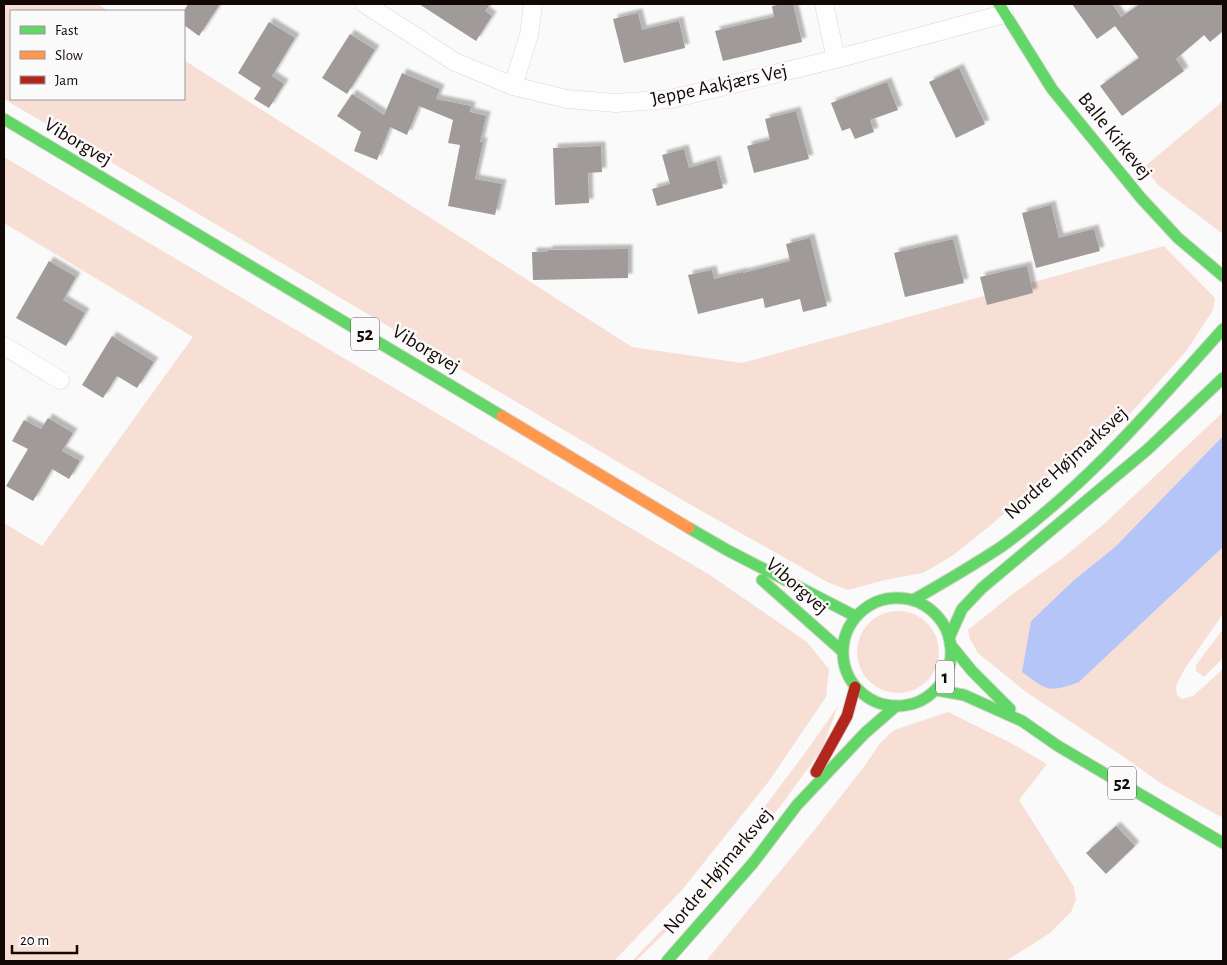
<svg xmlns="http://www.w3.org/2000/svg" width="1227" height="965" font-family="'Alegreya Sans',sans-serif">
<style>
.green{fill:#f8dfd5}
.water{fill:#b6c5f7}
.building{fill:#a09a98;filter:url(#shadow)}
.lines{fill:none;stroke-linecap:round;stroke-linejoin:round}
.street-casing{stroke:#dcd6d3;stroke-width:19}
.fast-casing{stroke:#dcd6d3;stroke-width:13}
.slow-casing{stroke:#dcd6d3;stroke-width:13}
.jam-casing{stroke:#dcd6d3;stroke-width:13}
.street{stroke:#fefefe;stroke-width:18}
.fast{stroke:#63d668;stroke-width:11}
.slow{stroke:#ff974d;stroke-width:11}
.jam{stroke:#b3261e;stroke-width:11}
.labels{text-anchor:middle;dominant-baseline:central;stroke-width:5;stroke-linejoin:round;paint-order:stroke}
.shield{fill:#fafafa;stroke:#59514e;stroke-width:1}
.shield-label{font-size:19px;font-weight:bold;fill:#140805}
.street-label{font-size:20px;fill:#140805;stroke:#fafafa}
</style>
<defs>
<filter id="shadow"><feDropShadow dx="4.5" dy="-4.5" stdDeviation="1" flood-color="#0004"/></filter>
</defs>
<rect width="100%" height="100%" fill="#fafafa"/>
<!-- green -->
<g class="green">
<polygon points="4,4 97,4 109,11 11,11 11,99 184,99 184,60 632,347 742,363 1164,246 1215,298 1213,310 1187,350 1112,434 1089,452 1041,481 991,525 952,556 923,573 885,580 848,590 829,583 684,501 4,99"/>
<polygon points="1223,101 1223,234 1158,185 1144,167"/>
<polygon points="4,157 710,575 807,642 829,669 826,697 769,781 682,890 614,961 4,961 4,523 42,546 193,337 4,223"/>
<polygon points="1223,412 1223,436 1115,547 1074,580 1031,621 1079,682 1223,547 1223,614 1184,670 1176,686 1177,695 1182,699 1193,696 1223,669 1223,818 1162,784 1121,755 1026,692 978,653 970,639 968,630 1014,593 1064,557 1104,524"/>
<circle cx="898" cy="652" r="41"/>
<polygon points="1223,629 1223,658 1204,677 1196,671 1196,665"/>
<polygon points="838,706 822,749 779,808 722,877 636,961 632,961 706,884 805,753"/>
<polygon points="948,712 1009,742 1047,764 1019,800 1074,887 1076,900 1071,912 1050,933 1006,961 706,961 816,828 866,764 880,743 894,730"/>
</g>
<!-- water -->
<path class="water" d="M1223 436V547L1079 682C1048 693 1048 691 1022 672L1031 621 1074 580 1115 547Z"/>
<!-- building -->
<g class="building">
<polygon points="188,4 220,4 199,36 184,25 184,11"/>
<polygon points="419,4 490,4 485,11 492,16 476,41"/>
<polygon points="782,4 793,4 802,42 723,61 715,31 774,17 772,6"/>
<polygon points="1072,4 1112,4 1121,17 1140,4 1223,4 1223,31 1210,42 1204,35 1176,59 1184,71 1122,116 1100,86 1139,58 1115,26 1097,39"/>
<polygon points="638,13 642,30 679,21 685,48 624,63 613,19"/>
<polygon points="269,22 295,38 272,76 284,84 269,108 254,99 261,88 238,73"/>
<polygon points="350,34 375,50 347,94 322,78"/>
<polygon points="959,68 985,124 956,138 929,82"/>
<polygon points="402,73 440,89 436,99 471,106 470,112 486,116 480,142 483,142 475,179 502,184 495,215 448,206 460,145 448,143 453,120 419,106 407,135 390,127 377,160 354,151 361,132 337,116 352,94 384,115"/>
<polygon points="887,82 898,110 870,120 874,132 855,139 850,128 842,131 831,103"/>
<polygon points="796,111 809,159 754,173 747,146 770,140 765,119"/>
<polygon points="601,146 602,172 588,173 589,203 555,205 553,148"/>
<polygon points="684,149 689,168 716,160 723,188 657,206 652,189 670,184 662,155"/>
<polygon points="1051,205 1059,238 1094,229 1100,251 1036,268 1022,213"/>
<polygon points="810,238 827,306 803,312 800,299 765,308 763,298 698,314 688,275 712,270 714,279 743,272 743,273 790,261 786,244"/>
<polygon points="953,239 964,283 905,297 894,253"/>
<polygon points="628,249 628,278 533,280 532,252 548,252 548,250"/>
<polygon points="49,261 76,277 63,300 85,313 66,346 16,318"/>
<polygon points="1027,266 1033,293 987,305 980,277"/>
<polygon points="112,336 154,362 137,388 117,376 103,398 82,385"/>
<polygon points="48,418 73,433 62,451 80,461 69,479 52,469 33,501 6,486 28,449 12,441 24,420 41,429"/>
<polygon points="1116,826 1135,846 1106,874 1086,853"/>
</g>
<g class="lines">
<defs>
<g id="street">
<polyline points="365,4 455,62 513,86 567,99 616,103 671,99 836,59 1004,14"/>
<polyline points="824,4 836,59"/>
<polyline points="513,86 529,35 533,4"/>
<polyline points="4,346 60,380"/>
</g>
<g id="fast">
<polyline points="999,4 1052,89 1141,198 1178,238 1223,276"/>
<polyline points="4,119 502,416"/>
<polyline points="689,528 727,550 855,616"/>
<polyline points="762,580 842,651"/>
<circle cx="897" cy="652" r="54"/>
<path d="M913 600C943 583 972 566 1001 547 1085 487 1154 406 1223 329"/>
<polyline points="949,638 962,609 982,588 1147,450 1223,378"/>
<polyline points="950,644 972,671 1010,709"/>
<polyline points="936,690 964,695 1022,721 1058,746 1223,843"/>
<polyline points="667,961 753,863 797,805 865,733 896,706"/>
</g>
<polyline id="slow" points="502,416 689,528"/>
<polyline id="jam" points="816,772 847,716 855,687"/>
</defs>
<!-- street casing -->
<use href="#street" class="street-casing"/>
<!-- fast casing -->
<use href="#fast" class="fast-casing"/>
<!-- slow casing -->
<use href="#slow" class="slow-casing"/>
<!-- jam casing -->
<use href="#jam" class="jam-casing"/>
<!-- street -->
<use href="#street" class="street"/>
<!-- fast -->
<use href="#fast" class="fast"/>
<!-- slow -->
<use href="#slow" class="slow"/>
<!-- jam -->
<use href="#jam" class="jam"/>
</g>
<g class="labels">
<!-- shield labels -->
<g class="shield">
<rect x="351" y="317.5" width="28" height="33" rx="4"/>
<rect x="936" y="660.5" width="18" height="33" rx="4"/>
<rect x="1108" y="766.5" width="28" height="33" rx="4"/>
</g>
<g class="shield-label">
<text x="365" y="334">52</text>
<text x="945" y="677">1</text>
<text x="1122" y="783">52</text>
</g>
<!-- street labels -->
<g class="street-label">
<text transform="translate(719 85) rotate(-12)">Jeppe Aakjærs Vej</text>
<text transform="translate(1115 136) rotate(51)">Balle Kirkevej</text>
<text transform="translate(78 142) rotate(31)">Viborgvej</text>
<text transform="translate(426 349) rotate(31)">Viborgvej</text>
<text transform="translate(1066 463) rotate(-42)">Nordre Højmarksvej</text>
<text transform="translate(797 586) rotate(41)">Viborgvej</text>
<text transform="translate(718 871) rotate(-50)">Nordre Højmarksvej</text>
</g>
</g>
<!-- border -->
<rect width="1227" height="965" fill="none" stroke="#140805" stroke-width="10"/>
<!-- legend -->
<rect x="10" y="10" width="175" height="90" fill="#fafafa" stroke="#9e9998"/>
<rect x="20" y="26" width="25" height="8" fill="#63d668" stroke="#9e9998"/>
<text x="55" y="35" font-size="15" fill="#140805">Fast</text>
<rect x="20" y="51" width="25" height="8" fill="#ff974d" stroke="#9e9998"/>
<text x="55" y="60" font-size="15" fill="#140805">Slow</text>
<rect x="20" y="76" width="25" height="8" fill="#b3261e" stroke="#9e9998"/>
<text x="55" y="85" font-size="15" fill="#140805">Jam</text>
<!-- scale -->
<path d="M12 945v8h65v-8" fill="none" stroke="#140805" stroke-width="2.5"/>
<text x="20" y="945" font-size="15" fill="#140805" stroke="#fafafa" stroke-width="4" paint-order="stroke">20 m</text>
</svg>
